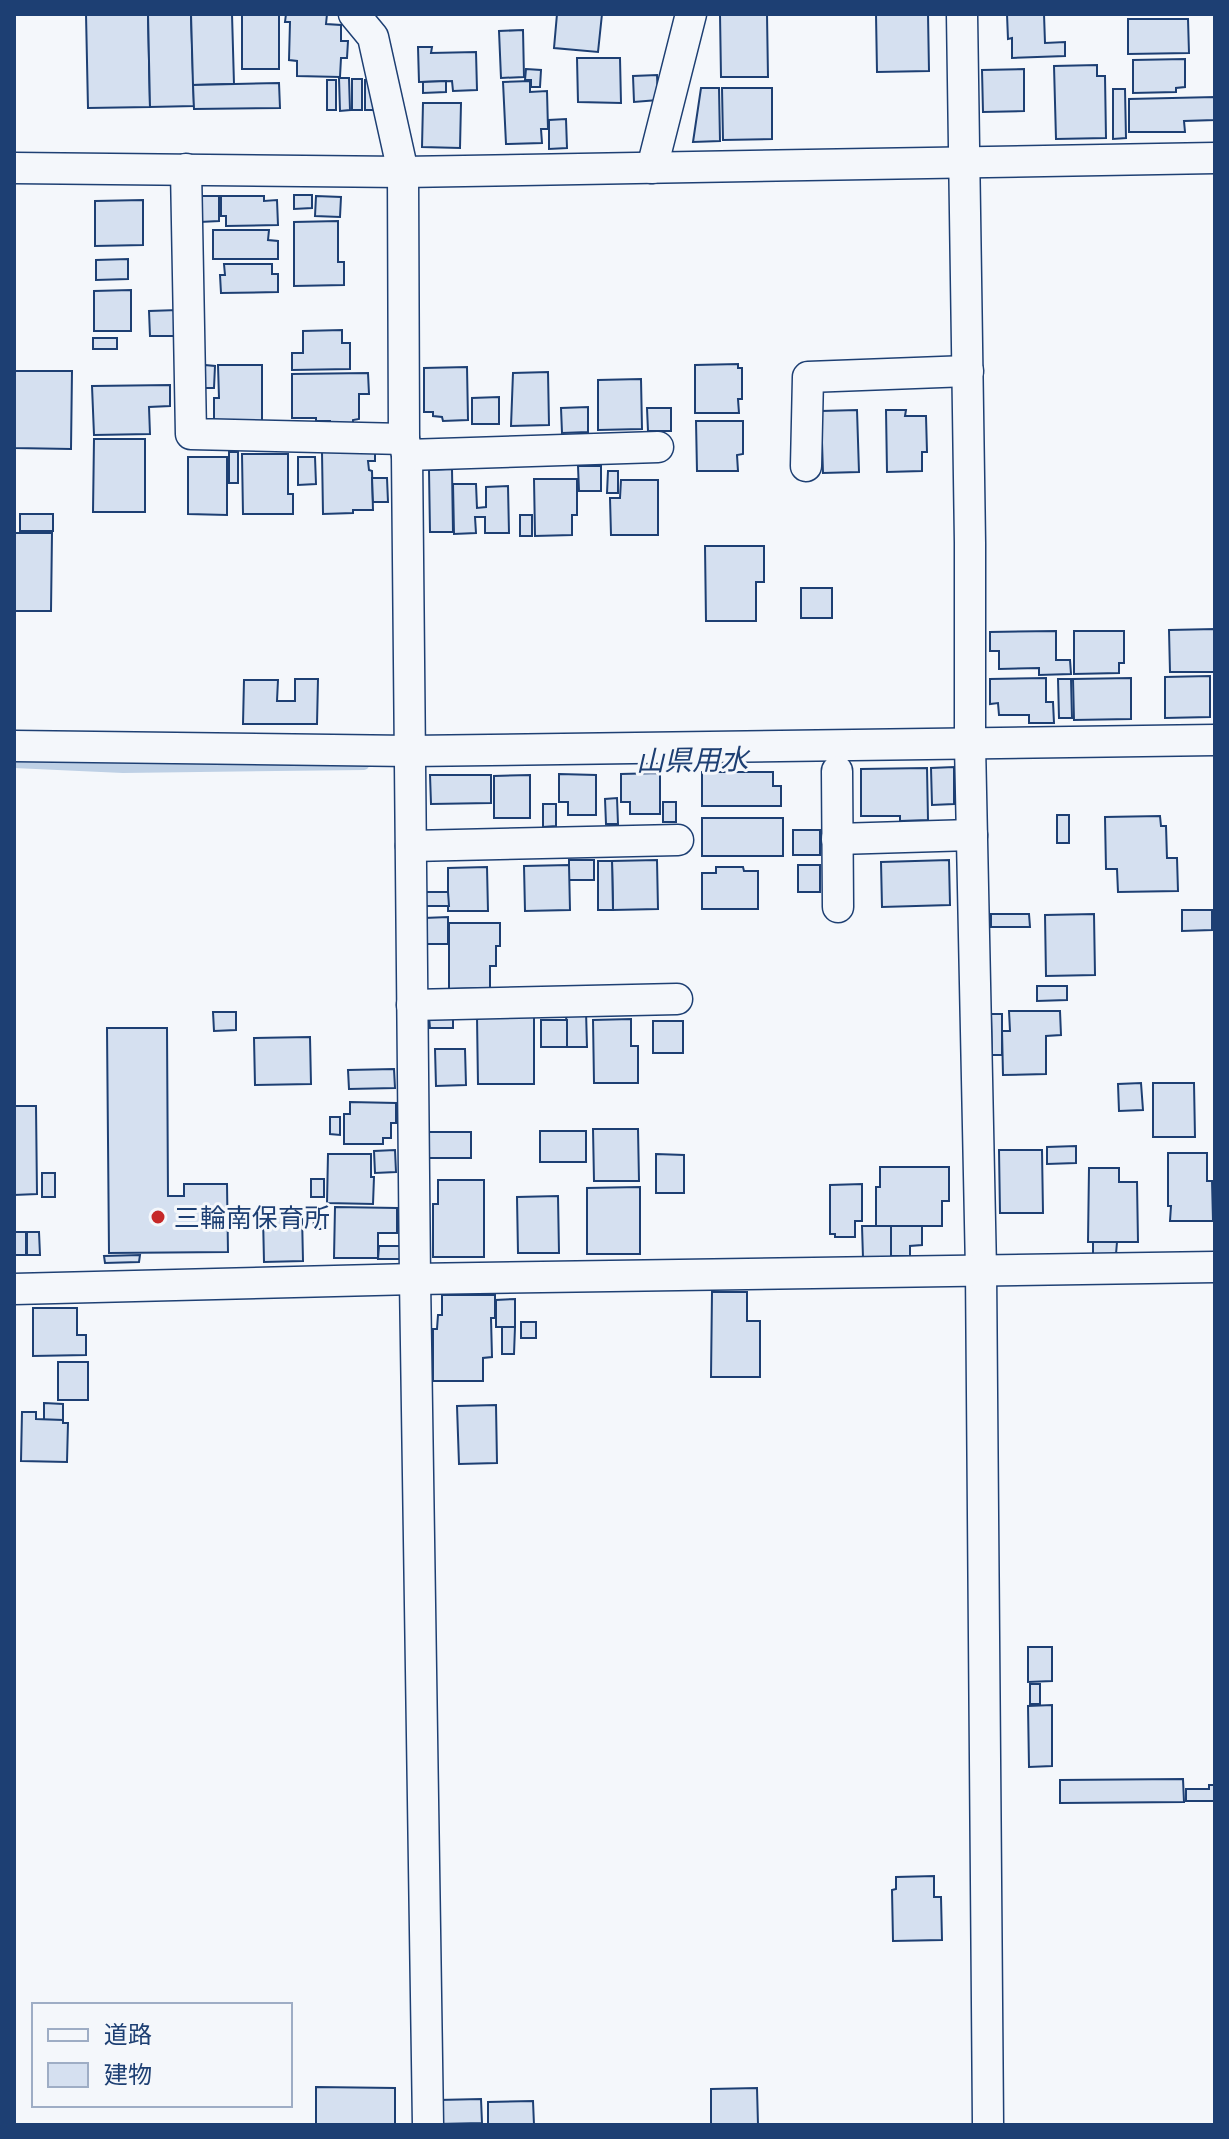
<svg xmlns="http://www.w3.org/2000/svg" width="1229" height="2139" font-family="'Archivo Narrow','Noto Sans JP',sans-serif">
<style>
.lines{fill:none;stroke-linecap:round;stroke-linejoin:round}
.stream{stroke:#bed0e5;stroke-width:10}
.building{fill:#d5e0f0;stroke:#1d3f73;stroke-width:2}
.street-casing{stroke:#1d3f73;stroke-width:33}
.street{stroke:#f4f7fb;stroke-width:30}
.poi-dot{fill:#c62828;stroke:#f4f7fb;stroke-width:3}
.labels{text-anchor:middle;dominant-baseline:central;stroke-width:6;stroke-linejoin:round;paint-order:stroke}
.poi-label{font-size:26px;fill:#1d3f73;stroke:#f4f7fb;text-anchor:start}
.water-label{font-size:28px;font-style:italic;fill:#1d3f73;stroke:#f4f7fb}
</style>
<rect width="100%" height="100%" fill="#f4f7fb"/>
<g class="lines">
<!-- stream -->
<polyline class="stream" points="14,763 123,768 364,765"/>
</g>
<!-- building -->
<g class="building">
<polygon points="86,14 148,14 150,107 88,108"/>
<polygon points="148,14 191,14 194,106 150,107"/>
<polygon points="191,14 232,14 234,84 193,85"/>
<rect x="242" y="14" width="37" height="55"/>
<polygon points="286,14 327,14 326,24 341,25 341,41 348,41 347,58 341,58 340,77 297,76 297,61 289,60 290,22 285,22"/>
<polygon points="557,14 602,14 598,52 554,48"/>
<polygon points="720,14 767,14 768,77 721,77"/>
<polygon points="876,14 928,14 929,71 877,72"/>
<polygon points="1007,14 1044,14 1045,43 1065,42 1065,56 1012,58 1012,38 1008,39"/>
<polygon points="1128,19 1188,19 1189,53 1128,54"/>
<polygon points="523,30 524,77 501,78 499,31"/>
<polygon points="418,47 432,47 431,53 476,52 477,90 453,91 452,81 419,82"/>
<polygon points="577,58 620,58 621,103 578,102"/>
<polygon points="1185,59 1185,87 1176,88 1176,92 1133,93 1133,60"/>
<polygon points="1097,65 1097,76 1105,76 1106,138 1056,139 1054,66"/>
<polygon points="526,69 541,70 540,87 531,87 531,80 525,80"/>
<polygon points="1024,69 1024,111 983,112 982,70"/>
<polygon points="657,75 658,100 634,102 633,76"/>
<polygon points="339,78 349,78 350,110 340,111"/>
<rect x="352" y="79" width="10" height="31"/>
<rect x="327" y="80" width="9" height="30"/>
<polygon points="365,80 375,80 376,110 365,110"/>
<polygon points="446,81 446,92 423,93 423,82"/>
<polygon points="530,81 530,92 547,91 548,129 541,129 542,143 506,144 503,82"/>
<polygon points="279,83 280,108 194,109 193,85"/>
<polygon points="701,88 719,88 720,141 693,142"/>
<polygon points="722,88 772,88 772,139 723,140"/>
<polygon points="1113,89 1125,89 1126,138 1113,139"/>
<polygon points="1215,97 1215,120 1184,121 1185,132 1129,132 1129,99"/>
<polygon points="423,103 461,103 460,148 422,147"/>
<polygon points="566,119 567,148 549,149 549,120"/>
<polygon points="294,195 312,195 312,208 294,209"/>
<polygon points="199,196 219,196 219,221 200,222"/>
<polygon points="221,196 264,196 264,201 277,200 278,225 226,226 226,216 221,216"/>
<polygon points="316,196 341,197 340,217 315,216"/>
<polygon points="143,200 143,245 95,246 95,201"/>
<polygon points="338,221 338,262 344,262 344,285 294,286 294,222"/>
<polygon points="213,230 269,230 268,240 278,241 278,259 213,259"/>
<polygon points="128,259 128,279 96,280 96,260"/>
<polygon points="224,264 272,264 272,274 278,274 278,292 221,293 220,275 225,275"/>
<polygon points="131,290 131,331 94,331 94,291"/>
<polygon points="178,310 178,336 150,336 149,311"/>
<polygon points="342,330 342,343 350,343 350,369 292,370 292,353 303,353 303,331"/>
<rect x="93" y="338" width="24" height="11"/>
<polygon points="738,364 738,368 742,368 742,399 738,399 739,413 695,413 695,365"/>
<polygon points="205,365 215,366 214,388 204,388"/>
<polygon points="218,365 262,365 262,422 214,423 214,398 219,398"/>
<polygon points="467,367 468,420 443,421 442,417 433,416 433,412 424,412 424,368"/>
<polygon points="14,371 72,371 71,449 14,448"/>
<polygon points="548,372 549,425 511,426 513,373"/>
<polygon points="368,373 369,394 359,394 359,419 353,420 353,425 330,425 330,421 316,421 316,418 292,418 292,374"/>
<polygon points="641,379 642,429 598,430 598,380"/>
<polygon points="170,385 170,406 149,407 150,434 94,435 92,386"/>
<polygon points="499,397 499,424 472,424 472,398"/>
<polygon points="588,407 588,432 562,433 561,408"/>
<polygon points="647,408 671,408 671,431 648,431"/>
<polygon points="857,410 859,472 823,473 821,411"/>
<polygon points="886,410 906,410 905,416 926,416 927,452 922,452 922,471 887,472"/>
<polygon points="696,421 743,421 743,454 737,455 738,471 697,471"/>
<polygon points="94,439 145,439 145,512 93,512"/>
<polygon points="375,445 375,461 368,461 369,470 372,471 373,510 353,510 353,513 323,514 322,452"/>
<rect x="229" y="452" width="9" height="31"/>
<polygon points="242,454 288,454 288,494 293,494 293,514 243,514"/>
<polygon points="188,457 227,457 227,515 188,514"/>
<polygon points="298,457 315,457 316,484 298,485"/>
<polygon points="578,466 601,466 601,491 579,491"/>
<polygon points="452,469 453,532 430,532 429,470"/>
<polygon points="608,471 618,471 618,493 607,493"/>
<polygon points="372,478 387,478 388,502 373,502"/>
<polygon points="534,479 577,479 577,515 572,515 572,535 535,536"/>
<polygon points="621,480 658,480 658,535 611,535 610,498 620,498"/>
<polygon points="453,484 476,484 477,508 486,507 486,487 508,486 509,533 485,533 485,517 475,517 476,533 454,534"/>
<rect x="20" y="514" width="33" height="17"/>
<rect x="520" y="515" width="12" height="21"/>
<polygon points="14,533 52,533 51,611 14,611"/>
<polygon points="705,546 764,546 764,582 756,582 756,621 706,621"/>
<rect x="801" y="588" width="31" height="30"/>
<polygon points="1215,629 1215,672 1170,672 1169,630"/>
<polygon points="1056,631 1056,660 1070,660 1071,674 1039,675 1039,668 999,669 999,651 990,651 990,632"/>
<polygon points="1074,631 1124,631 1124,663 1119,663 1119,673 1074,674"/>
<polygon points="1210,676 1210,717 1165,718 1165,677"/>
<polygon points="1046,678 1046,702 1053,702 1054,723 1029,723 1029,715 999,715 998,703 990,704 990,679"/>
<polygon points="1131,678 1131,719 1074,720 1073,679"/>
<polygon points="295,679 318,679 317,724 243,724 244,680 278,680 277,701 295,701"/>
<polygon points="1058,679 1071,679 1072,718 1059,718"/>
<polygon points="954,767 954,804 932,805 931,768"/>
<polygon points="927,768 928,820 900,821 900,816 861,816 861,769"/>
<polygon points="702,772 773,772 773,786 781,786 781,806 702,806"/>
<polygon points="660,773 660,814 630,814 630,802 621,802 621,774"/>
<polygon points="559,774 596,775 596,815 568,815 568,802 559,802"/>
<polygon points="430,775 491,775 491,803 431,804"/>
<polygon points="530,775 530,818 494,818 494,776"/>
<polygon points="617,798 618,824 606,824 605,799"/>
<rect x="663" y="802" width="13" height="20"/>
<polygon points="543,804 556,804 556,826 543,827"/>
<rect x="1057" y="815" width="12" height="28"/>
<polygon points="1160,816 1161,826 1166,826 1167,858 1177,858 1178,891 1118,892 1117,869 1106,869 1105,817"/>
<rect x="702" y="818" width="81" height="38"/>
<rect x="793" y="830" width="27" height="25"/>
<rect x="569" y="860" width="25" height="20"/>
<polygon points="657,860 658,909 613,910 612,861"/>
<polygon points="949,860 950,905 882,907 881,862"/>
<polygon points="598,861 612,861 613,910 598,910"/>
<polygon points="569,865 570,910 525,911 524,866"/>
<rect x="798" y="865" width="22" height="27"/>
<polygon points="487,867 488,911 448,911 448,868"/>
<polygon points="716,867 743,867 744,871 758,871 758,909 702,909 702,873 716,873"/>
<polygon points="426,892 448,892 449,906 426,906"/>
<polygon points="1182,910 1212,910 1212,930 1182,931"/>
<polygon points="991,914 1029,914 1030,927 991,927"/>
<polygon points="1094,914 1095,975 1046,976 1045,915"/>
<polygon points="448,917 448,944 424,944 424,918"/>
<polygon points="449,923 500,923 500,946 496,946 496,966 490,966 490,988 449,989"/>
<polygon points="1037,986 1067,986 1067,1000 1037,1001"/>
<polygon points="566,1011 586,1011 587,1047 567,1047"/>
<polygon points="1009,1011 1060,1011 1061,1035 1046,1036 1046,1074 1003,1075 1002,1031 1010,1031"/>
<polygon points="213,1012 236,1012 236,1030 214,1031"/>
<polygon points="991,1014 1002,1014 1002,1055 992,1055"/>
<polygon points="453,1015 453,1028 430,1028 429,1016"/>
<polygon points="534,1016 534,1084 478,1084 477,1017"/>
<polygon points="631,1019 631,1046 638,1046 638,1083 594,1083 593,1020"/>
<rect x="541" y="1020" width="26" height="27"/>
<rect x="653" y="1021" width="30" height="32"/>
<polygon points="107,1028 167,1028 168,1196 184,1196 184,1184 227,1184 228,1252 109,1253"/>
<polygon points="310,1037 311,1084 255,1085 254,1038"/>
<polygon points="435,1049 465,1049 466,1085 436,1086"/>
<polygon points="394,1069 395,1088 349,1089 348,1070"/>
<polygon points="1141,1083 1143,1110 1119,1111 1118,1084"/>
<polygon points="1153,1083 1194,1083 1195,1137 1153,1137"/>
<polygon points="350,1102 396,1103 396,1123 391,1123 391,1138 383,1138 383,1144 344,1144 344,1114 350,1114"/>
<polygon points="14,1106 36,1106 37,1194 14,1195"/>
<polygon points="330,1117 340,1117 340,1135 330,1134"/>
<polygon points="593,1129 638,1129 639,1181 594,1181"/>
<rect x="540" y="1131" width="46" height="31"/>
<rect x="427" y="1132" width="44" height="26"/>
<polygon points="1076,1146 1076,1163 1047,1164 1047,1147"/>
<polygon points="395,1150 396,1172 375,1173 374,1151"/>
<polygon points="999,1150 1042,1150 1043,1213 1000,1213"/>
<polygon points="1168,1153 1207,1153 1207,1181 1212,1181 1213,1221 1170,1221 1171,1206 1168,1206"/>
<polygon points="328,1154 371,1154 371,1177 374,1177 373,1204 327,1203"/>
<polygon points="656,1154 684,1155 684,1193 656,1193"/>
<polygon points="880,1167 949,1167 949,1201 942,1201 942,1226 876,1226 876,1187 880,1187"/>
<polygon points="1089,1168 1119,1168 1119,1182 1137,1182 1138,1242 1088,1242"/>
<rect x="42" y="1173" width="13" height="24"/>
<rect x="311" y="1179" width="13" height="18"/>
<polygon points="438,1180 484,1180 484,1257 433,1257 433,1204 438,1204"/>
<polygon points="862,1184 862,1221 855,1221 855,1237 835,1237 835,1234 830,1234 830,1185"/>
<polygon points="640,1187 640,1254 587,1254 587,1188"/>
<polygon points="558,1196 559,1253 518,1253 517,1197"/>
<polygon points="313,1206 324,1206 325,1229 314,1229"/>
<polygon points="335,1207 397,1208 397,1233 378,1233 378,1258 334,1258"/>
<polygon points="302,1215 303,1261 264,1262 263,1216"/>
<polygon points="862,1226 891,1226 891,1257 863,1258"/>
<polygon points="891,1226 922,1226 922,1245 910,1246 910,1256 891,1256"/>
<rect x="14" y="1232" width="12" height="23"/>
<polygon points="27,1232 39,1232 40,1255 27,1255"/>
<polygon points="1093,1242 1117,1242 1116,1254 1093,1254"/>
<polygon points="379,1246 401,1246 400,1259 378,1259"/>
<polygon points="140,1255 139,1262 105,1263 104,1256"/>
<polygon points="712,1292 747,1292 747,1321 760,1321 760,1377 711,1377"/>
<polygon points="442,1295 495,1295 495,1318 491,1318 492,1357 483,1358 483,1381 433,1381 433,1329 437,1329 438,1315 442,1315"/>
<polygon points="515,1299 515,1327 496,1327 496,1300"/>
<polygon points="33,1308 77,1308 77,1335 86,1335 86,1355 33,1356"/>
<rect x="521" y="1322" width="15" height="16"/>
<polygon points="502,1327 515,1327 514,1354 502,1354"/>
<rect x="58" y="1362" width="30" height="38"/>
<polygon points="44,1403 63,1404 63,1420 44,1420"/>
<polygon points="496,1405 497,1463 459,1464 457,1406"/>
<polygon points="22,1412 36,1412 36,1419 63,1420 63,1423 68,1423 67,1462 21,1461"/>
<polygon points="1028,1647 1052,1647 1052,1681 1028,1682"/>
<rect x="1030" y="1684" width="10" height="20"/>
<polygon points="1052,1705 1052,1766 1029,1767 1028,1706"/>
<polygon points="1183,1779 1184,1802 1060,1803 1060,1780"/>
<polygon points="1209,1785 1215,1785 1215,1801 1186,1801 1186,1789 1209,1789"/>
<polygon points="934,1876 934,1897 941,1897 942,1940 893,1941 892,1890 896,1889 896,1877"/>
<polygon points="316,2087 395,2088 395,2125 316,2125"/>
<polygon points="757,2088 758,2125 711,2125 711,2089"/>
<polygon points="481,2099 482,2123 438,2124 438,2100"/>
<polygon points="533,2101 534,2125 488,2125 488,2102"/>
</g>
<g class="lines">
<defs>
<g id="street">
<polyline points="354,14 373,37 403,172 404,439 407,455 415,1279 428,2125"/>
<polyline points="962,14 970,543 970,744 981,1270 988,2125"/>
<polyline points="14,168 403,172 1215,158"/>
<polyline points="652,168 691,14"/>
<polyline points="186,169 191,434 404,439"/>
<polyline points="407,455 658,447"/>
<polyline points="806,466 808,377 968,371"/>
<polyline points="14,746 410,751 1215,740"/>
<polyline points="837,771 838,907"/>
<polyline points="837,839 972,835"/>
<polyline points="411,846 678,840"/>
<polyline points="412,1005 677,999"/>
<polyline points="14,1289 415,1279 1215,1267"/>
</g>
</defs>
<!-- street casing -->
<use href="#street" class="street-casing"/>
<!-- street -->
<use href="#street" class="street"/>
</g>
<!-- markers -->
<circle class="poi-dot" cx="158" cy="1217" r="8"/>
<g class="labels">
<!-- poi labels -->
<g class="poi-label">
<text x="174" y="1217">三輪南保育所</text>
</g>
<!-- water labels -->
<g class="water-label">
<text transform="translate(692 760) rotate(-1)">山県用水</text>
</g>
</g>
<!-- border -->
<rect width="1229" height="2139" fill="none" stroke="#1d3f73" stroke-width="32"/>
<!-- legend -->
<rect x="32" y="2003" width="260" height="104" fill="#f4f7fb" stroke="#9eadc5" stroke-width="2"/>
<rect x="48" y="2029" width="40" height="12" fill="#f4f7fb" stroke="#9eadc5" stroke-width="2"/>
<text x="104" y="2043" font-size="24" fill="#1d3f73">道路</text>
<rect x="48" y="2063" width="40" height="24" fill="#d5e0f0" stroke="#9eadc5" stroke-width="2"/>
<text x="104" y="2083" font-size="24" fill="#1d3f73">建物</text>
</svg>
